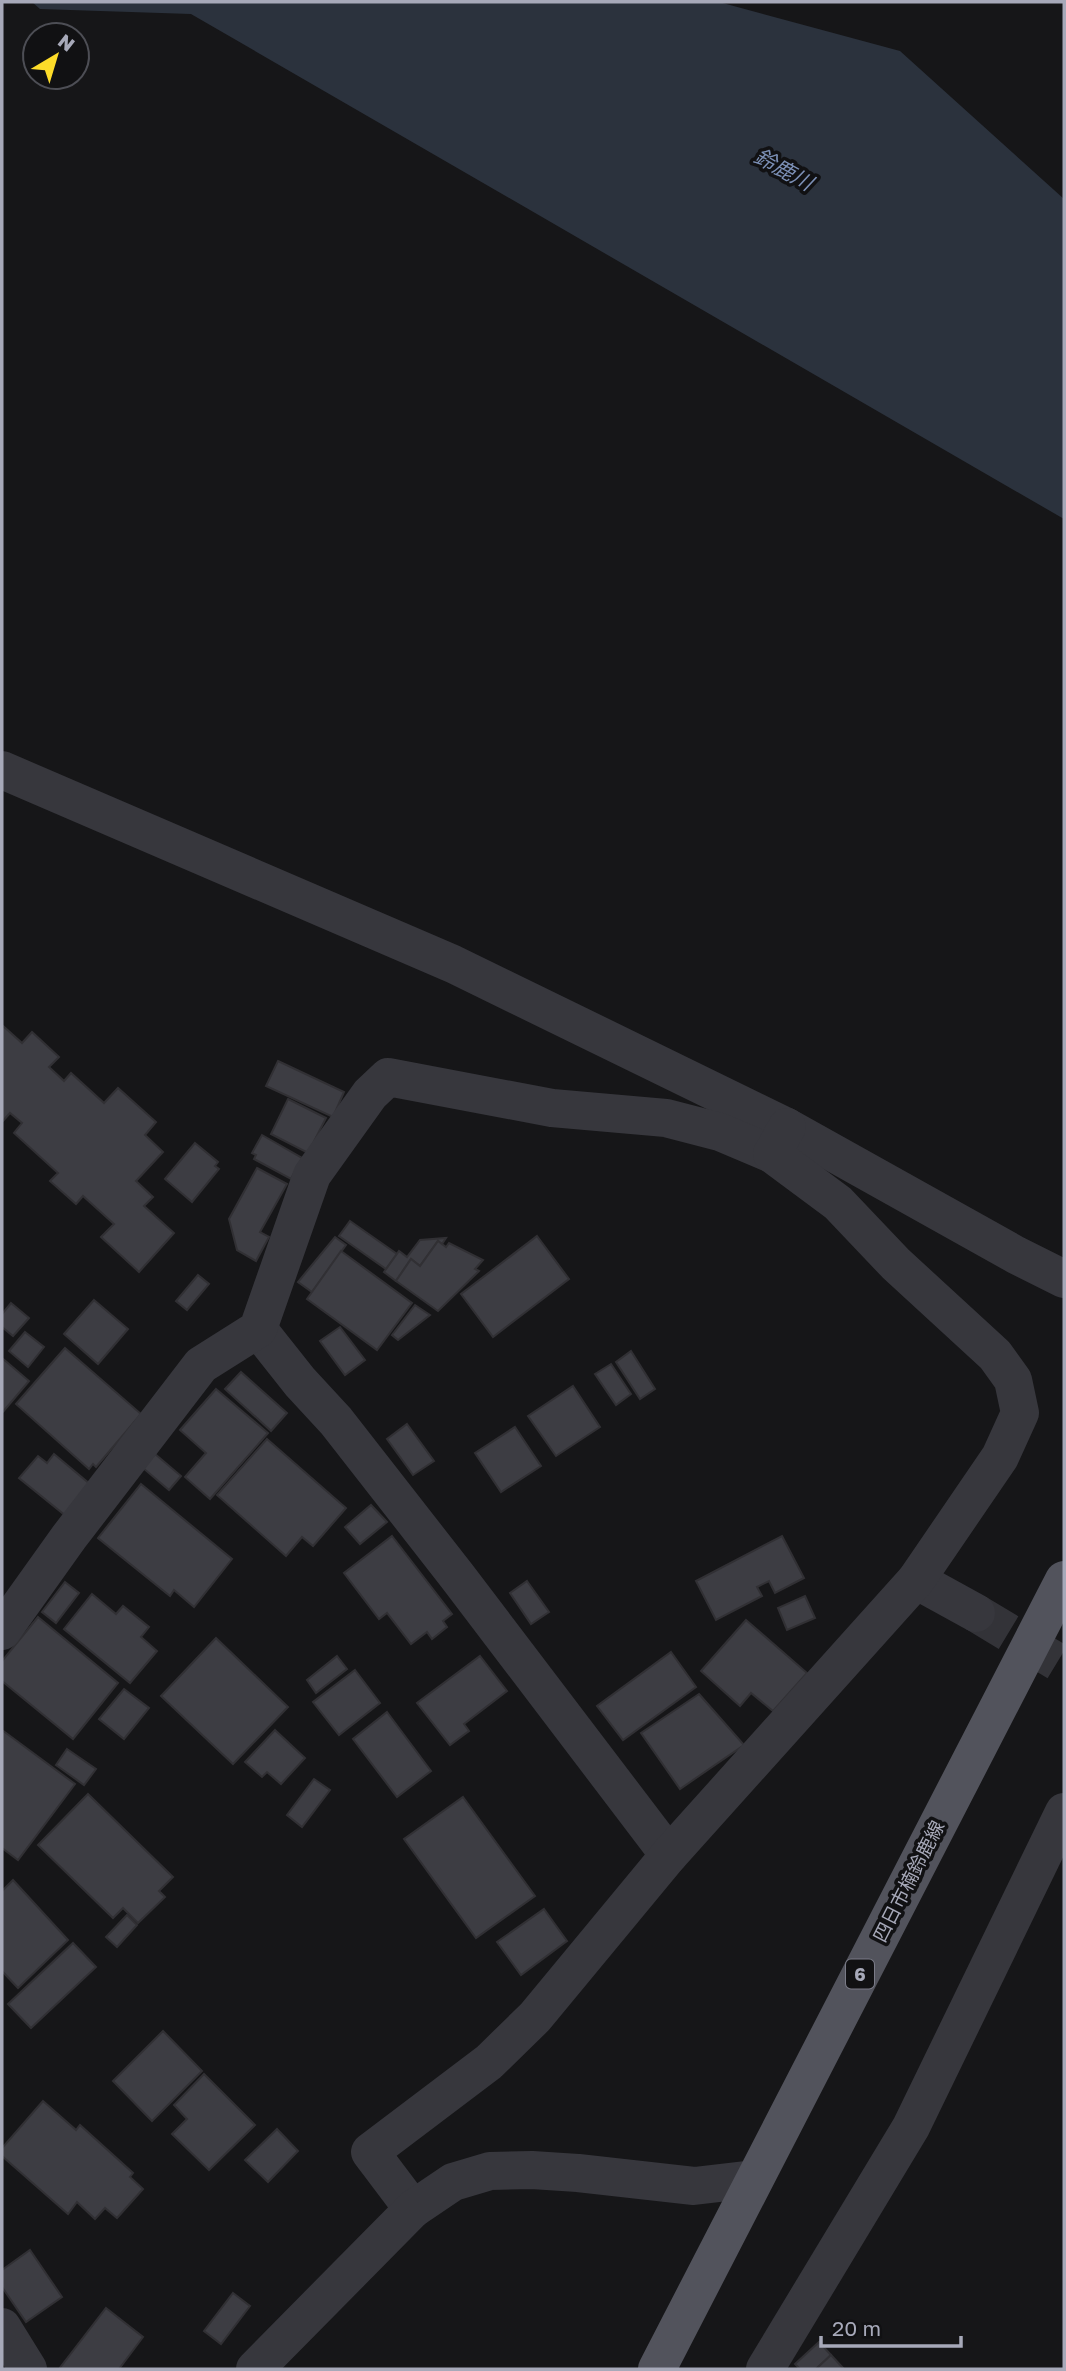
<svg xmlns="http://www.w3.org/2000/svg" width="1066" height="2371" font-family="'Golos Text','Noto Sans JP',sans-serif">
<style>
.water{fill:#2b323d}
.building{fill:#3d3d43;stroke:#313034;stroke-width:2}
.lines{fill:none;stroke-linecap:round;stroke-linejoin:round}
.minor-tunnel{stroke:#333338;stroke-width:38;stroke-dasharray:38 19;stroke-linecap:butt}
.minor{stroke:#37373d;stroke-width:38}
.tertiary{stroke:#37373d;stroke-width:38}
.primary{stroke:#52535c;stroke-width:38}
.labels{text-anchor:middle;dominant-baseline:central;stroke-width:7;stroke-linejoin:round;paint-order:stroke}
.shield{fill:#111113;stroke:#7a7b87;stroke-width:2}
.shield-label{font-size:18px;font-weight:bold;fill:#a7a9b9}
.street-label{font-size:19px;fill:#a7a9b9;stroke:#111113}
.water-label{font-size:21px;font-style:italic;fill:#7c90b6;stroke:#111113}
</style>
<rect width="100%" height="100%" fill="#161618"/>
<!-- water -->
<polygon class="water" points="32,2 719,2 900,51 1064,199 1064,519 191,14 40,9"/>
<!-- building -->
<g class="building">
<polygon points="2,1025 22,1043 32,1032 59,1057 49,1067 64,1081 71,1073 104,1103 118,1088 156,1122 145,1135 163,1152 136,1181 153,1197 144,1206 174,1233 139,1272 101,1237 114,1224 83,1196 76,1204 50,1181 58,1173 14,1133 22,1123 10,1113 2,1122"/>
<polygon points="278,1061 344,1092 333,1117 266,1086"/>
<polygon points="288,1099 326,1118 308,1153 271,1134"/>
<polygon points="262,1135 302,1158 291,1179 254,1159 256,1155 252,1153"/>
<polygon points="195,1143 218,1162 215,1166 219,1169 192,1202 165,1179"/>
<polygon points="257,1168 287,1184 260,1232 269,1237 256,1261 237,1250 229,1219"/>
<polygon points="350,1221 397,1254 386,1269 339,1236"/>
<polygon points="537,1236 569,1279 493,1337 461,1294"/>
<polygon points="335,1237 346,1245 312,1292 298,1282"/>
<polygon points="446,1238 442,1244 438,1241 420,1266 411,1259 396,1281 384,1272 399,1251 407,1257 420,1240"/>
<polygon points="438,1241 446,1247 449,1243 483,1260 475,1269 479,1271 438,1311 396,1281 411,1259 420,1266"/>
<polygon points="341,1251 412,1303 377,1350 307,1299"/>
<polygon points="198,1275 209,1284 187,1310 176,1301"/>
<polygon points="94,1300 128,1329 98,1364 64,1334"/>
<polygon points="11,1303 29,1318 13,1336 2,1327 2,1314"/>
<polygon points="415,1305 430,1315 398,1340 392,1335"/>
<polygon points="340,1327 365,1360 345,1375 320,1341"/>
<polygon points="25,1332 44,1347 28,1367 9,1351"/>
<polygon points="65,1348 141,1414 96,1467 93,1464 89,1469 16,1404"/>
<polygon points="631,1351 655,1389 640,1399 616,1362"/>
<polygon points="2,1358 29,1381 2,1413"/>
<polygon points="611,1364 631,1394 616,1405 595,1374"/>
<polygon points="241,1372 287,1413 271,1431 225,1389"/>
<polygon points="573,1386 600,1427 556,1456 528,1416"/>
<polygon points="216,1389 268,1433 210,1499 185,1477 206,1453 180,1430"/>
<polygon points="407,1424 434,1461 413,1475 387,1439"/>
<polygon points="515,1427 541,1466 501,1492 475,1453"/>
<polygon points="267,1439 346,1508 313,1546 302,1537 286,1556 217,1495"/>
<polygon points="54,1454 91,1485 66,1516 19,1478 38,1456 47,1463"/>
<polygon points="155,1454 181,1476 169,1490 143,1468"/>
<polygon points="141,1484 232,1559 194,1607 174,1590 170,1596 98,1538"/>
<polygon points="371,1505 387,1522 360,1544 345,1527"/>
<polygon points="392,1536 452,1614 443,1621 447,1627 432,1639 427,1632 411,1644 387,1613 379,1619 344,1573"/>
<polygon points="782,1536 804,1578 775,1593 769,1581 757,1587 762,1596 716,1620 696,1581"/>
<polygon points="527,1581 549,1612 531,1624 510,1593"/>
<polygon points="65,1582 79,1593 56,1623 42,1612"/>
<polygon points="92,1594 116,1614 123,1606 149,1627 141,1637 157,1651 130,1683 64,1629"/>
<polygon points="805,1596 815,1618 787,1630 778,1608"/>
<polygon points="38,1617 118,1683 73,1739 2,1681 2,1661"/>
<polygon points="746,1620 807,1673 773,1711 751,1693 740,1706 701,1671"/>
<polygon points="216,1638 288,1707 233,1764 161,1696"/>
<polygon points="671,1652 696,1687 623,1740 597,1706"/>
<polygon points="337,1656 347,1669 316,1693 307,1680"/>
<polygon points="480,1656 507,1691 464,1724 469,1731 450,1745 417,1703"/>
<polygon points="355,1670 380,1703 339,1735 313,1702"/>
<polygon points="124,1689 149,1708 124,1739 99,1719"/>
<polygon points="699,1694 744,1745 680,1789 641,1733"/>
<polygon points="387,1712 431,1771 397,1797 353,1739"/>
<polygon points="2,1730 75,1784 18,1860 2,1848"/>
<polygon points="275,1730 305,1758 281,1784 267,1772 262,1777 245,1762"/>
<polygon points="67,1749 96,1769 84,1785 56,1765"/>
<polygon points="314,1779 330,1790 302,1827 287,1815"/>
<polygon points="88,1794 173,1877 159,1891 165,1897 138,1923 123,1908 113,1918 38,1845"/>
<polygon points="463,1797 535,1896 476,1938 404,1839"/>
<polygon points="13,1880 68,1940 18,1988 2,1971 2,1891"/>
<polygon points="544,1909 567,1941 521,1975 497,1942"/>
<polygon points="127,1915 137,1925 117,1947 106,1937"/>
<polygon points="73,1943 96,1967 31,2028 8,2004"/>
<polygon points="163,2031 202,2071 152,2121 113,2081"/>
<polygon points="204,2074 255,2125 209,2170 172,2134 187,2119 174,2105"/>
<polygon points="43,2101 76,2130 80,2125 133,2173 130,2177 143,2189 117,2218 105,2208 95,2219 77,2202 68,2214 2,2156 2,2148"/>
<polygon points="277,2129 298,2151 268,2182 245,2160"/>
<polygon points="30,2250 62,2297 26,2322 2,2287 2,2270"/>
<polygon points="233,2293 250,2306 221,2344 204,2331"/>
<polygon points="106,2308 143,2337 119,2369 59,2369"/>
<polygon points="819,2342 831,2355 816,2369 800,2369 795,2364"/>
<polygon points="831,2355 844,2369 816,2369"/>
</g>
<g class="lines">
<!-- minor-tunnel -->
<polyline class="minor-tunnel" points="976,1613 1064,1666"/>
<!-- minor -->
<g class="minor">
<polyline points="2,770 453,964 787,1127 1016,1255 1064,1279"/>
<polyline points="258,1329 300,1382 336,1421 457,1576 669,1855"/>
<polyline points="916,1580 976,1613"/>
<polyline points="2,1631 69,1537 201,1365 258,1329 312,1175 370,1094 388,1077 552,1108 666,1118 720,1132 772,1154"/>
<polyline points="413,2209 370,2152 489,2062 535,2017 669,1855 916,1580 1000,1457 1020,1413 1013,1380 995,1355 896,1264 838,1203 772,1154 787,1127"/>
<polyline points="2,2327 28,2369"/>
<polyline points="765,2369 911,2127 1064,1812"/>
</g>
<!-- tertiary -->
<polyline class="tertiary" points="255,2369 413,2209 453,2182 490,2171 532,2170 578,2173 694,2186 754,2179"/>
<!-- primary -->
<polyline class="primary" points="657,2369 1064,1580"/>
</g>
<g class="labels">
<!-- shield labels -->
<rect class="shield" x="846" y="1959.5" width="28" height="29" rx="5"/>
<g class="shield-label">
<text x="860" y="1974">6</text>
</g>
<!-- street labels -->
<g class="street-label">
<text transform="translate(908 1881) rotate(-63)">四日市楠鈴鹿線</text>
</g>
<!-- water labels -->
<g class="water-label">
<text transform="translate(784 169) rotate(29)">鈴鹿川</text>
</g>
</g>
<!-- border -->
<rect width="1066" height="2371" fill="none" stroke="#a7a9b9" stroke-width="7"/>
<!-- north arrow -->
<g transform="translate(56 56) rotate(38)"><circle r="33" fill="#111113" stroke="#4d4e55" stroke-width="2"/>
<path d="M0-5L12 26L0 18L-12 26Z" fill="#fddc29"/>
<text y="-10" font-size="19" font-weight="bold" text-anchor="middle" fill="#a7a9b9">N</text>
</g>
<!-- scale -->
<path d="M821 2336v10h140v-10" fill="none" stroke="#a7a9b9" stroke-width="3.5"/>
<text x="832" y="2336" font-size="21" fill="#a7a9b9" stroke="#111113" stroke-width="5" paint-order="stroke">20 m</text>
</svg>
